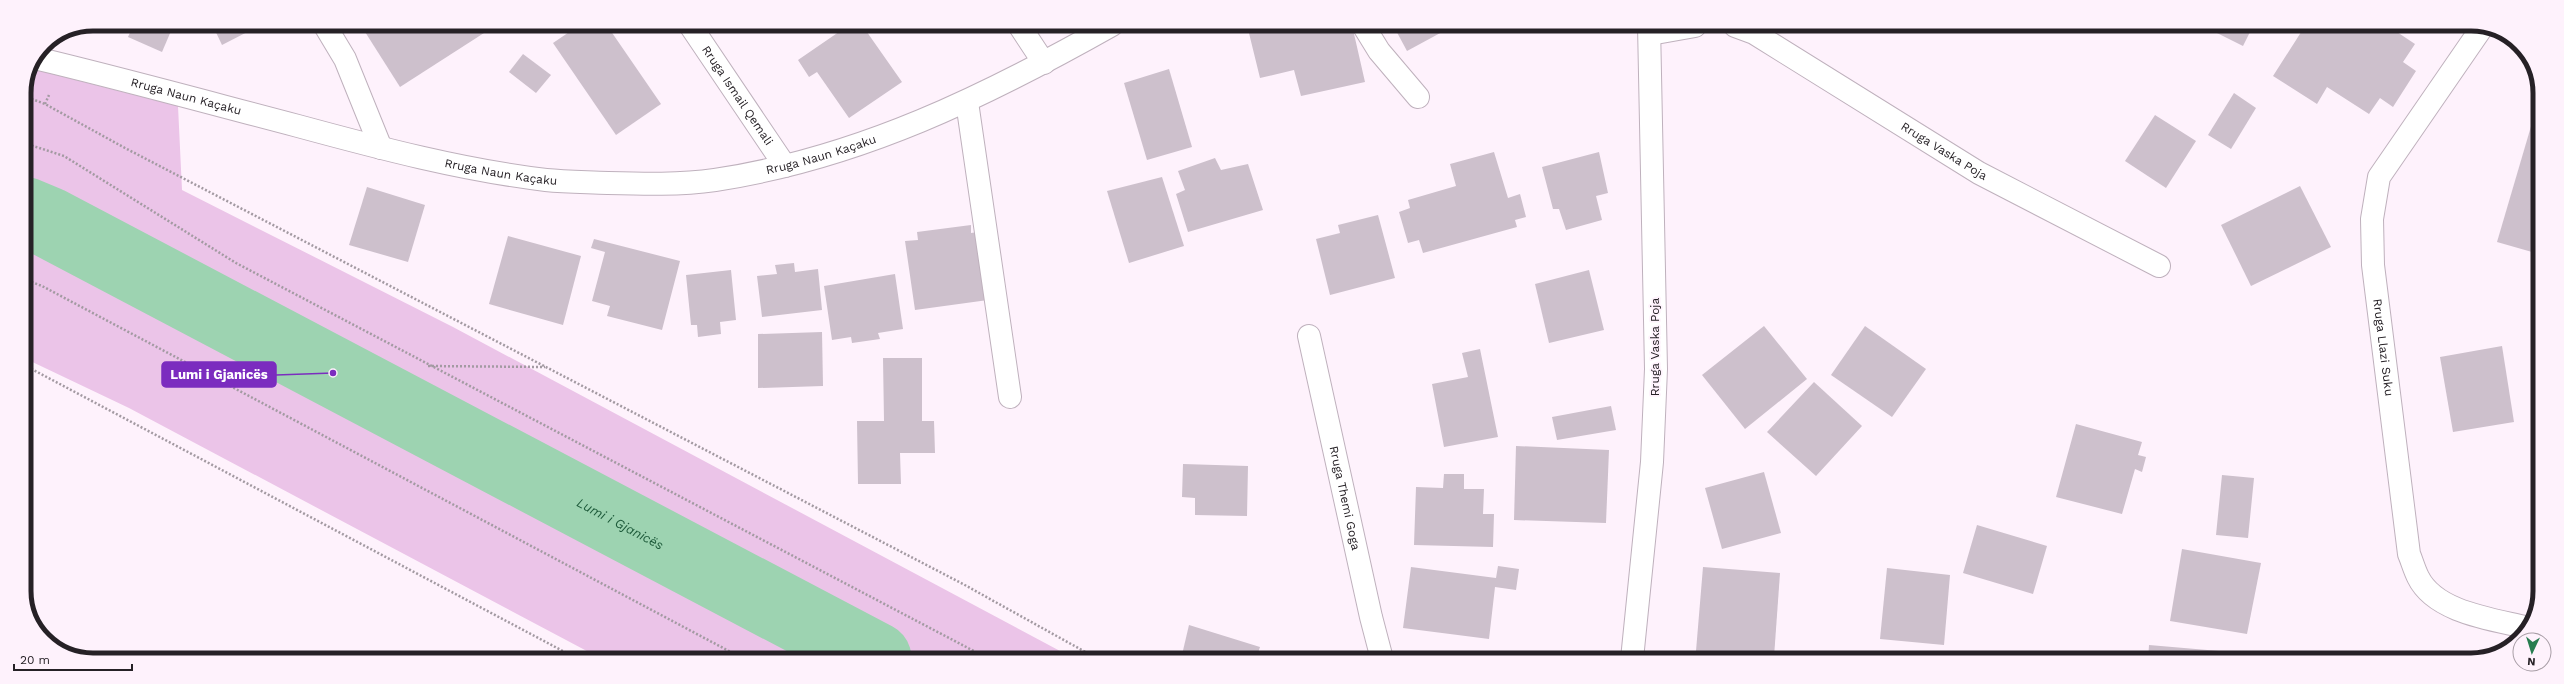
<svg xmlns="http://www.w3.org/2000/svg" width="2564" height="684" font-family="'Work Sans',sans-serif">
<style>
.green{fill:#ebc4e8}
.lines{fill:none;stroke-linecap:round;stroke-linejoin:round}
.river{stroke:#9dd3b1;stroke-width:71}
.building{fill:#cdc0cc}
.lane-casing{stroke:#bfb1bd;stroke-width:24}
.street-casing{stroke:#bfb1bd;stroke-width:24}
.secondary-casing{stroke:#bfb1bd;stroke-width:24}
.path{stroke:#a39aa2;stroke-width:2.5;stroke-dasharray:2 2;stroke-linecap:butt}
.lane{stroke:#fff;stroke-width:22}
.street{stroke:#fff;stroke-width:22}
.secondary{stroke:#fff;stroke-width:22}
.labels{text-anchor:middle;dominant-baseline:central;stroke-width:3.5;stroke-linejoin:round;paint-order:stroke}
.street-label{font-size:12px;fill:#262126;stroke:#fef2fc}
.water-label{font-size:13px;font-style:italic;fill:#1d5a3a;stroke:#fef2fc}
.rim{fill:none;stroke:#262126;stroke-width:5}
.leader{fill:none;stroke:#7b2cbf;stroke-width:1.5}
.callout-dot{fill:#7b2cbf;stroke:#fef2fc;stroke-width:1.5}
.callout{fill:#7b2cbf;stroke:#7b2cbf;stroke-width:1.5}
.callout-label{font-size:13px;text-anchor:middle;font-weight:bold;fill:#fff}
</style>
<rect width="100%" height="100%" fill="#fef2fc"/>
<!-- green -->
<polygon class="green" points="29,68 178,106 182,190 453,327 1075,659 600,658 129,408 24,358 24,93"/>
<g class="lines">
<!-- river -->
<path class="river" id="s1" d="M24 212 48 222 876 658"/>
</g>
<!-- building -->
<g class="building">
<polygon points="134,24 174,24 162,52 128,37"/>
<polygon points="212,24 263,24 222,45"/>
<polygon points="360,24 498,24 400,87"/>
<polygon points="581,24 606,24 661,104 616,135 553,43"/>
<polygon points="849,25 862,25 902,82 849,118 817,72 809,77 798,60"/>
<polygon points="1247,25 1352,25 1365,82 1301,96 1294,70 1260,78"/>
<polygon points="1393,25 1455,25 1407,51"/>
<polygon points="2203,26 2253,26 2243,46"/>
<polygon points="2305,26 2388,26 2415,44 2403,62 2416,71 2393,107 2380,98 2369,114 2327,87 2317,104 2273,76"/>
<polygon points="523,54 551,75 536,93 509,72"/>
<polygon points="1169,69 1192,147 1147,160 1124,83"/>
<polygon points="2234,93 2256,108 2231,149 2208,135"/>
<polygon points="2537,106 2540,107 2539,254 2497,242"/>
<polygon points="2155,115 2196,141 2166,188 2125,161"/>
<polygon points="1494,152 1508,198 1520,194 1526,217 1515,220 1517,227 1423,253 1419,240 1408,243 1399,212 1410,208 1408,200 1456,186 1450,164"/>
<polygon points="1599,152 1608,193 1596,196 1602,220 1566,230 1559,209 1553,209 1542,167"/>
<polygon points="1215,158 1221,170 1248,164 1263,210 1188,232 1176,194 1185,190 1178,171"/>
<polygon points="1162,177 1184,246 1129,263 1107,191"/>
<polygon points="2300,186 2331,247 2251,286 2221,225"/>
<polygon points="367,187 425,205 408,262 349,245"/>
<polygon points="1378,215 1395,278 1330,295 1316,239 1340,233 1338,225"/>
<polygon points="971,225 971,233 978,232 988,300 915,310 905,241 918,240 917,232"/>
<polygon points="508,236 581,256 563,325 489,304"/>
<polygon points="594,239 680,261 662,330 607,316 610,306 592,301 605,252 591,248"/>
<polygon points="794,263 795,272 818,269 822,310 762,317 757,276 777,274 775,265"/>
<polygon points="731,270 736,320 720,322 721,334 698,337 697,325 691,325 686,275"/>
<polygon points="1589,270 1604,330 1549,343 1535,284"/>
<polygon points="895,274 903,329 878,333 880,339 852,343 851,337 832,340 824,286"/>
<polygon points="1764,326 1807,379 1745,429 1702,375"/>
<polygon points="1865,326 1926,369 1892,417 1831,375"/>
<polygon points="822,332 823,386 758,388 758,334"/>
<polygon points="2502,346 2514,422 2453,432 2440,357"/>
<polygon points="1480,349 1498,437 1444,447 1432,384 1468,377 1462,353"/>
<polygon points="883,358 922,358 922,421 934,421 935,453 900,453 901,484 858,484 857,421 884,421"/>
<polygon points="1814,382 1862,426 1816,476 1767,432"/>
<polygon points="1611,406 1616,430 1557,440 1552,417"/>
<polygon points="2076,424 2142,442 2138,455 2146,457 2142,472 2135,469 2122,514 2056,497"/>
<polygon points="1516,446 1609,450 1606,523 1514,520"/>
<polygon points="1183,464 1248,466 1247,516 1195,515 1195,498 1182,497"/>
<polygon points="1764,472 1781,533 1722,549 1705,488"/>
<polygon points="1444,474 1464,474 1464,489 1484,489 1483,514 1494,514 1493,547 1414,545 1416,487 1443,488"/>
<polygon points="2222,475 2254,478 2248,538 2216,535"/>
<polygon points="1977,525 2047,546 2033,594 1963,573"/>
<polygon points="2182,549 2261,563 2247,634 2170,621"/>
<polygon points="1498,566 1519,569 1516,590 1495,587 1489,639 1403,628 1411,567 1496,578"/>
<polygon points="1703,567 1780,573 1774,657 1696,651"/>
<polygon points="1887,568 1950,575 1944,645 1880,639"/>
<polygon points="1189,625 1260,647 1256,659 1181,659"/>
<polygon points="2149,645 2219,651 2218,660 2148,660"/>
</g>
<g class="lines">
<defs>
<g id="lane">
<polyline points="1363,25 1379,51 1418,97"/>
<polyline points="967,102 1010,397"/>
</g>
<g id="street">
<polyline points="324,24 345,59 381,148"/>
<path id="s2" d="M690 25 785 166"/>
<polyline points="1019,25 1044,63"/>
<path id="s3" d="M1735 26 1754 33 1979 173 2159 266"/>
<path id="s4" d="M2483 26 2379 177 2372 219 2373 265 2409 554C2412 561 2414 569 2418 577 2435 612 2491 619 2525 627"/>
<polyline points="1650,34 1695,26"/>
<path id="s5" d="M1309 336 1371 617 1382 659"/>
<polyline points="1632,659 1652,462 1656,369 1649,25"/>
</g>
<g id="secondary">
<path id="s6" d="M35 58C123 79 210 103 298 126 379 148 462 170 546 180 566 182 587 182 608 183 643 184 680 185 715 180 860 158 986 96 1112 25"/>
</g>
</defs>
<!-- lane casing -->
<use href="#lane" class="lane-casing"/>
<!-- street casing -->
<use href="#street" class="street-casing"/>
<!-- secondary casing -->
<use href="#secondary" class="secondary-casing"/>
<!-- path -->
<g class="path">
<polyline points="24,96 45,104 125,148 963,584 1098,659"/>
<polyline points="45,104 49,95"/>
<polyline points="24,143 64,156 236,263 989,659"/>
<polyline points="24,279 42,286 742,658"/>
<polyline points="24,365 576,658"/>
<polyline points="428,366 545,367"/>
</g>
<!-- lane -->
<use href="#lane" class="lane"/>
<!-- street -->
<use href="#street" class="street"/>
<!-- secondary -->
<use href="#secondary" class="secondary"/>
</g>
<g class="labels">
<!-- street labels -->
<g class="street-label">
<text stroke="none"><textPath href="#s2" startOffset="85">Rruga Ismail Qemali</textPath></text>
<text stroke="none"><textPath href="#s6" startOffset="156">Rruga Naun Kaçaku</textPath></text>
<text stroke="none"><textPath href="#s3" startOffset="244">Rruga Vaska Poja</textPath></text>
<text stroke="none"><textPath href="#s6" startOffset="804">Rruga Naun Kaçaku</textPath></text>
<text stroke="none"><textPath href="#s6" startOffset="480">Rruga Naun Kaçaku</textPath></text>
<text transform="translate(1655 347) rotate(-90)">Rruga Vaska Poja</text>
<text stroke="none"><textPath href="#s4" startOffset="355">Rruga Llazi Suku</textPath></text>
<text stroke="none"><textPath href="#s5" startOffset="166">Rruga Themi Goga</textPath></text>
</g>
<!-- water labels -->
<g class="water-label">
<text stroke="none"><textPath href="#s1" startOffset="673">Lumi i Gjanicës</textPath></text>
</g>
</g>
<!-- crop -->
<path d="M0 0H2564V684H0ZM93 31H2471A62 62 0 0 1 2533 93V591A62 62 0 0 1 2471 653H93A62 62 0 0 1 31 591V93A62 62 0 0 1 93 31Z" fill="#fef2fc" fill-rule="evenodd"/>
<path class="rim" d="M93 31H2471A62 62 0 0 1 2533 93V591A62 62 0 0 1 2471 653H93A62 62 0 0 1 31 591V93A62 62 0 0 1 93 31Z"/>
<!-- callouts -->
<path class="leader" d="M333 373L276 375"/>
<circle class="callout-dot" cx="333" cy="373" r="4"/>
<rect class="callout" x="162" y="362" width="114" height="25" rx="4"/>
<g class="callout-label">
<text x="219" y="379">Lumi i Gjanicës</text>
</g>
<!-- north arrow -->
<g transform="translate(2532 652) rotate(184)"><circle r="19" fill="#fef2fc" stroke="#a89ea6"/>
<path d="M0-3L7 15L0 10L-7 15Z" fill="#277d50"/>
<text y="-6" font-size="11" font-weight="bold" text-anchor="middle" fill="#262126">N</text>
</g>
<!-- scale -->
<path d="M14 664v6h118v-6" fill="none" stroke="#262126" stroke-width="2"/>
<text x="20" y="664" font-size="12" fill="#262126" stroke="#fef2fc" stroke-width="3" paint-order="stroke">20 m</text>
</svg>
